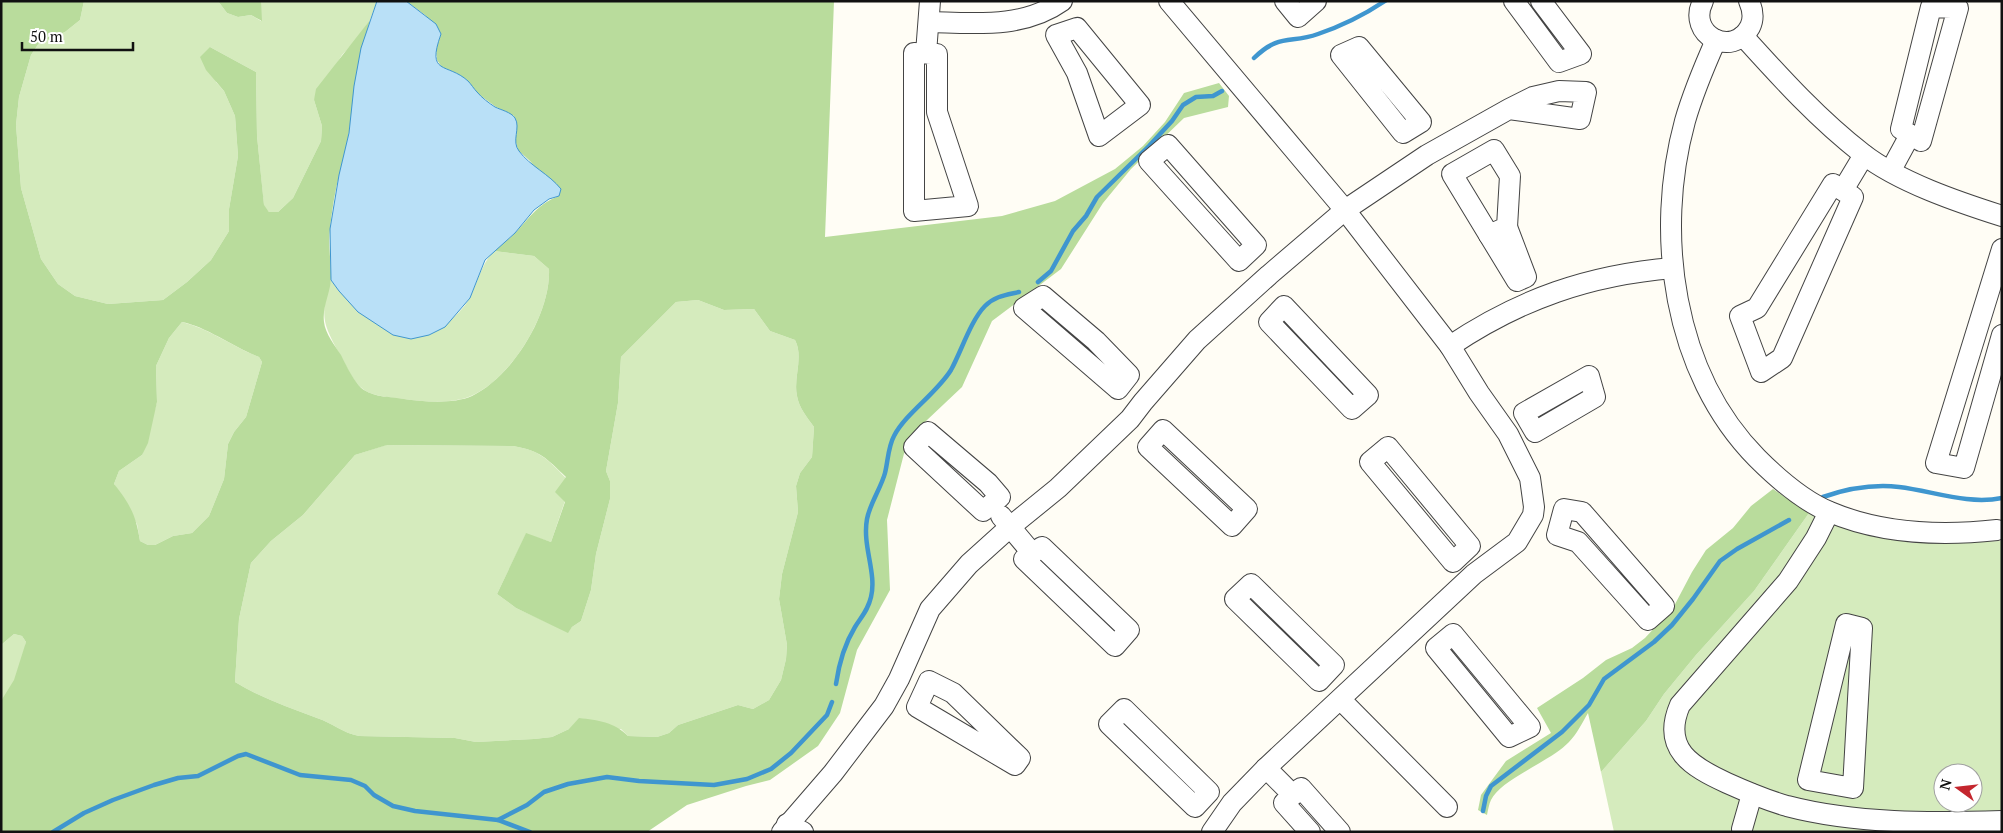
<svg xmlns="http://www.w3.org/2000/svg" width="2003" height="833" font-family="'PT Serif',serif">
<style>
.green{fill:#d5ebbd;fill-rule:evenodd}
.forest{fill:#b9dc9c;fill-rule:evenodd}
.water{fill:#b9e0f7;stroke:#3f96cf}
.lines{fill:none;stroke-linecap:round;stroke-linejoin:round}
.stream{stroke:#3f96cf;stroke-width:4.5}
.minor-casing{stroke:#444;stroke-width:22}
.minor{stroke:#fff;stroke-width:20}
</style>
<rect width="100%" height="100%" fill="#fffdf5"/>
<!-- green -->
<g class="green">
<polygon points="84,1 218,1 227,13 238,17 251,15 261,21 261,1 377,1 370,20 354,42 342,55 314,100 322,126 321,141 293,198 278,212 269,212 264,206 257,136 256,72 210,47 216,82 224,91 235,116 238,156 229,209 229,231 211,260 187,282 163,300 108,304 75,296 58,284 41,259 21,188 16,125 19,97 31,55 39,43 65,32 80,20"/>
<path d="M494 251 534 256 549 269C551 313 512 378 471 396 452 404 424 402 404 399 393 398 371 396 363 389 353 382 346 365 340 355 322 322 320 316 331 280L339 291 429 335C444 327 464 311 471 295 479 279 482 263 494 251Z"/>
<path d="M698 300 724 310 754 309 770 331 795 340C804 357 793 378 797 396 799 408 807 417 814 427L812 457 800 473 796 486 798 512 782 574 779 599 787 645 786 659 781 680 769 700 753 709 738 705 678 725 669 733 657 737 628 736 621 729H569L552 737 534 739 476 742 455 738 359 736C343 733 332 723 317 718 289 707 261 698 235 682L239 619 251 563 271 541 303 515 355 455 386 445 513 446C541 451 546 458 566 478L565 501 551 542 526 534 497 594 516 608 568 632 572 627 581 621 591 590 596 554 610 499V481L606 471 618 403 621 357 676 302Z"/>
<path d="M182 322C208 328 233 347 259 357L262 362 246 417 234 432 228 444 224 479 209 516 192 533 173 536 155 545H148L140 541 137 524 114 484 119 471 142 455 157 402 156 366 169 338Z"/>
<path d="M1809 513 1854 531 1912 543 2002 541V832H1614L1601 772 1646 721 1664 694 1696 655 1754 591ZM1943 773H1973V803H1943Z"/>
<path d="M14 634 22 636 26 642C23 660 15 689 1 701V645Z"/>
</g>
<!-- forest -->
<g class="forest">
<path d="M1 1H84L80 20 65 32 39 43 31 55 19 97 16 125 21 188 41 259 58 284 75 296 108 304 163 300 187 282 211 260 229 231V209L238 156 235 116 224 91 206 70 200 57 210 47 256 72 257 136 264 205 269 212H278L293 198 321 141 322 126 314 100 316 89 370 20C359 57 355 94 349 132 347 145 343 159 340 172 335 190 332 210 330 228 328 245 331 261 331 277 331 292 322 306 324 322 325 333 335 346 341 355 346 365 355 384 364 390 374 397 392 397 404 399 424 402 454 404 472 396 512 377 551 314 549 269L534 256 494 251C501 244 510 239 516 232 530 217 539 203 559 196L530 161 518 150 515 139 517 124 514 116 496 107 477 93 467 80 443 69 437 60 436 49 441 34 425 15 406 1H834L825 237 1002 216 1055 201 1115 169 1143 146 1165 122 1184 93 1219 83 1229 96 1228 107 1184 118 1131 169 1103 203 1061 269 992 321 962 387 908 438 887 520 890 590 857 650 840 713 818 746 770 780 746 786 687 805 647 832H1V701L14 680 26 642 22 636 14 634 1 645ZM698 300 724 310 754 309 770 331 795 340C804 357 793 378 797 396 799 408 807 417 814 427L812 457 800 473 796 486 798 512 782 574 779 599 787 645 786 659 781 680 769 700 753 709 738 705 678 725 669 733 657 737 628 736C614 722 598 720 579 718L569 729 552 737 534 739 476 742 455 738 359 736C343 733 332 723 317 718 289 707 261 698 235 682L239 619 251 563 271 541 303 515 355 455 387 445 513 446C541 451 546 458 566 477L555 492 565 502 551 542 526 533 497 594 516 608 568 633 572 627 581 621 591 590 596 554 610 499V481L606 471 618 403 621 357 676 302ZM182 322C207 327 233 347 259 357L262 362 246 417 234 432 228 444 224 479 209 516 192 533 173 536 155 545H148L140 541C136 515 130 504 114 484L119 471 142 455 148 443 157 402 156 366 169 338Z"/>
<polygon points="218,1 261,1 262,21 251,15 238,17 227,13"/>
<path d="M1773 489 1809 513 1754 591 1696 655 1664 694 1646 721 1601 772 1588 713C1582 723 1577 734 1569 742 1550 762 1501 779 1491 800 1489 804 1488 810 1487 815L1478 810 1481 795 1506 761 1551 733 1537 708 1583 678 1606 660 1632 648 1645 638 1673 608 1692 572 1706 550 1733 528 1751 506Z"/>
</g>
<!-- water -->
<path class="water" d="M377 1H406L436 24 441 34C426 76 447 62 468 81 471 84 474 89 477 92 482 98 489 103 495 107 501 110 511 112 515 118 521 128 511 141 519 151 530 166 549 174 561 189L559 196 549 199 534 210 515 233 485 260 470 298 445 327 429 335 411 339 393 335 358 312 339 291 331 280 330 229 339 175 349 133 354 86 361 48Z"/>
<g class="lines">
<!-- stream -->
<g class="stream">
<path d="M1254 58C1280 33 1290 44 1318 34 1342 26 1364 15 1385 1"/>
<polyline points="1038,282 1051,271 1073,231 1086,216 1097,197 1149,146 1172,121 1183,105 1196,97 1213,96 1222,91"/>
<path d="M1823 497C1849 488 1872 484 1899 487 1933 491 1967 505 2002 498"/>
<path d="M836 684C839 663 844 645 855 627 862 616 868 610 871 597 877 573 862 546 867 519 870 503 881 488 885 473 888 461 888 447 894 436 906 413 936 394 951 370 961 352 971 320 985 306 995 296 1006 295 1019 292"/>
<polyline points="1483,811 1486,796 1491,786 1562,732 1589,705 1604,679 1654,642 1672,625 1693,599 1720,561 1737,549 1789,520"/>
<polyline points="498,820 527,805 544,792 568,784 607,777 639,781 714,785 747,779 771,769 791,753 827,715 832,702"/>
<polyline points="53,832 84,813 113,800 154,785 178,778 198,776 238,756 246,754 300,775 351,780 365,786 374,795 393,806 415,811 498,820 530,832"/>
</g>
<defs>
<g id="minor">
<polyline points="1169,1 1345,210 1450,346 1479,393 1508,434 1530,478 1534,507 1533,515 1517,542 1474,574 1266,768 1232,803 1212,832"/>
<polyline points="1285,1 1298,17 1316,1"/>
<polyline points="1514,1 1559,62 1581,54 1541,1"/>
<path d="M1703 1C1686 35 1733 59 1750 27 1754 19 1753 10 1749 1"/>
<polygon points="1931,7 1958,8 1921,141 1901,129"/>
<path d="M929 22C974 23 1023 29 1062 1"/>
<polygon points="1077,28 1140,105 1099,136 1077,73 1056,35"/>
<path d="M1743 36C1781 78 1818 119 1863 154 1899 182 1958 202 2002 216"/>
<path d="M1716 40C1704 67 1693 93 1685 121 1654 234 1673 373 1757 458 1778 479 1803 501 1830 512 1882 534 1942 536 1997 530"/>
<polygon points="1359,47 1421,122 1403,133 1341,55"/>
<polygon points="914,53 937,54 937,112 968,206 914,211"/>
<polyline points="926,53 930,1"/>
<polygon points="1168,145 1256,245 1239,261 1149,161"/>
<polygon points="1494,150 1510,176 1507,227 1489,235 1452,174"/>
<polyline points="1891,170 1910,135"/>
<polygon points="1833,184 1853,197 1782,358 1761,372 1740,316 1757,308"/>
<polyline points="1843,190 1864,155"/>
<polyline points="1489,235 1517,281 1526,277 1507,227"/>
<polyline points="2002,249 1936,463 1964,468 2002,335"/>
<polygon points="1043,296 1096,341 1129,375 1118,389 1024,308"/>
<polygon points="1284,306 1368,395 1352,409 1269,322"/>
<path d="M1450 346C1520 299 1589 275 1673 268"/>
<polygon points="1589,376 1595,397 1535,432 1524,413"/>
<polygon points="1163,430 1247,509 1232,526 1148,447"/>
<polygon points="928,432 988,483 1000,497 983,511 914,447"/>
<polygon points="1388,447 1470,546 1453,562 1370,462"/>
<polygon points="1564,509 1582,512 1664,606 1648,620 1578,542 1557,535"/>
<path d="M1829 512 1816 538 1788 581 1680 705C1661 749 1692 767 1727 783 1747 792 1766 800 1787 806 1856 824 1931 823 2002 821"/>
<polyline points="1001,516 1032,553"/>
<polygon points="1042,547 1129,630 1115,646 1024,559"/>
<polygon points="1251,584 1334,665 1319,681 1235,599"/>
<polygon points="1846,624 1862,628 1853,788 1808,780"/>
<polygon points="1453,634 1530,727 1509,737 1436,648"/>
<polygon points="929,681 953,693 1020,758 1015,765 917,707"/>
<polyline points="1341,700 1447,807"/>
<polygon points="1124,709 1209,792 1195,807 1109,724"/>
<polyline points="1266,768 1293,795"/>
<polyline points="787,824 803,832"/>
<polyline points="1742,829 1752,794"/>
<polyline points="782,832 833,773 884,706 899,679 930,609 969,564 1010,527 1058,488 1130,419 1143,402 1197,340 1269,275 1345,210 1427,155 1509,109 1533,97 1559,91 1586,92 1580,119 1509,109"/>
<polyline points="1310,832 1284,803 1301,788 1340,832"/>
</g>
</defs>
<!-- minor casing -->
<use href="#minor" class="minor-casing"/>
<!-- minor -->
<use href="#minor" class="minor"/>
</g>
<!-- border -->
<rect width="2003" height="833" fill="none" stroke="#111111" stroke-width="5"/>
<!-- north arrow -->
<g transform="translate(1958 788) rotate(285)"><circle r="24" fill="#ffffff" stroke="#a0a0a0"/>
<path d="M0-4L9 19L0 12L-9 19Z" fill="#c4262e"/>
<text y="-8" font-size="14" font-weight="bold" text-anchor="middle" fill="#111111">N</text>
</g>
<!-- scale -->
<path d="M22 42v8h111v-8" fill="none" stroke="#111111" stroke-width="2.5"/>
<text x="30" y="42" font-size="15" fill="#111111" stroke="#ffffff" stroke-width="4" paint-order="stroke">50 m</text>
</svg>
